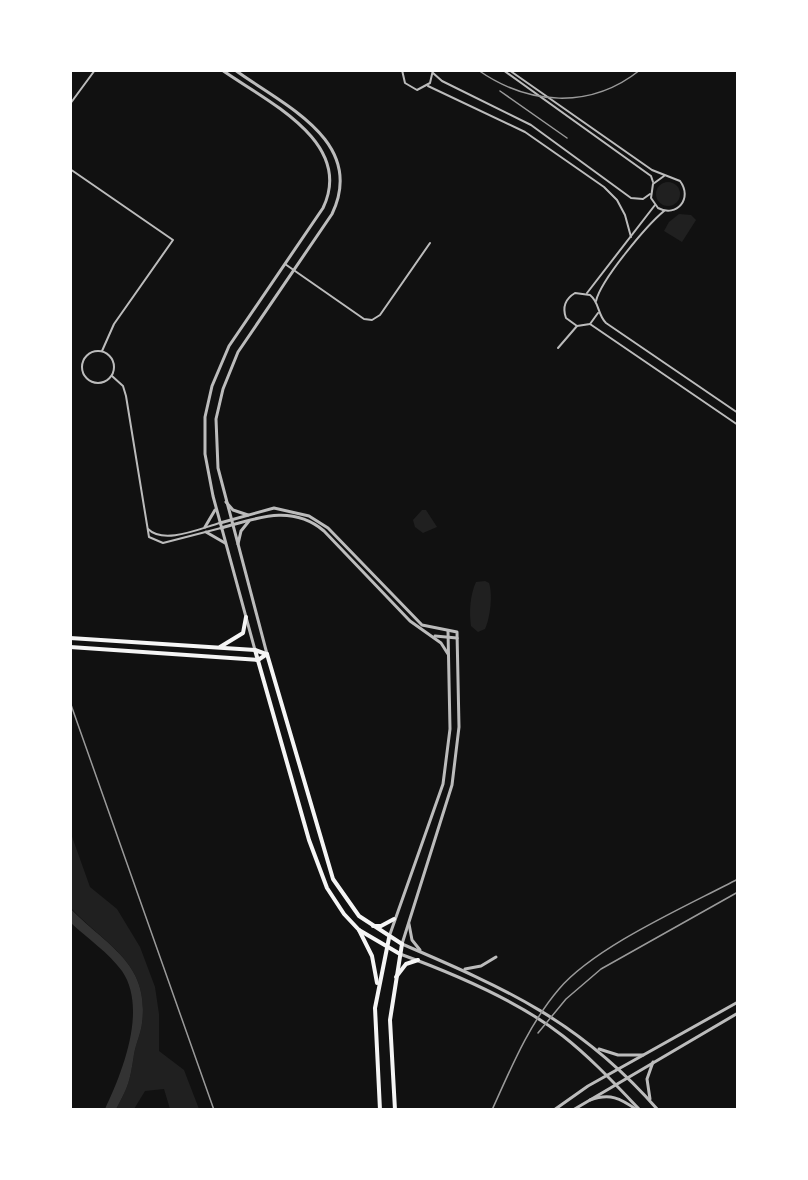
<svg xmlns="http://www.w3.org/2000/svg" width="808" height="1180" font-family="Rubik,sans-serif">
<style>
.green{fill:#202020}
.water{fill:#333}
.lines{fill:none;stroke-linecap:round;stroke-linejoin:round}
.minor{stroke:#bcbcbc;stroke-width:2}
.tertiary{stroke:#bcbcbc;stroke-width:3}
.secondary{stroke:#f5f5f5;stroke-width:4}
.trunk{stroke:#f5f5f5;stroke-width:4}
.rail{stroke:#9a9a9a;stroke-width:1.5}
</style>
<rect width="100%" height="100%" fill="#111"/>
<!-- green -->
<g class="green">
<circle cx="668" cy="194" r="12"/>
<polygon points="679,214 691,215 696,220 682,242 664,231 669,222"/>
<polygon points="422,510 426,510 437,527 423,533 415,527 413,520"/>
<path d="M485 581 489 583C493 595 490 618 485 629L478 632 471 626C469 612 470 595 476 582Z"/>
<path d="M70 831 90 887 117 909 140 947 155 987 159 1014V1051L184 1070 199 1109H170L164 1089 145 1091 134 1109H116C129 1086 130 1080 134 1054 136 1043 141 1033 142 1023 150 962 105 945 71 908Z"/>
</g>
<!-- water -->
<path class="water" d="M70 908C105 945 150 962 142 1023 141 1033 136 1043 134 1054 130 1080 129 1086 116 1109H105C122 1073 148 1009 122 971 109 953 87 938 71 923Z"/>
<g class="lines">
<!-- minor -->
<g class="minor">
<polyline points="402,70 405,83 417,90 430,83 433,70"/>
<polyline points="503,70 651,176 653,182"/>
<path d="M509 70 652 170 680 181C693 198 677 218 658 208L651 198 653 184 664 176"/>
<polyline points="433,73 442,81 531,125 631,198 643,199 650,194"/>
<polyline points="428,86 525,132 604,187 617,200 625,215 631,237"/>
<polyline points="70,104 95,70"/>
<polyline points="70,169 173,240 114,324 102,351"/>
<polyline points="285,264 364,319 372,320 380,315 430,243"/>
<polyline points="587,293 655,205"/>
<path d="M596 301C601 280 646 226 664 211"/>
<path d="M598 313 590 324 577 326 566 318C562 307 565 299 575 293L590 295C600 303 597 314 606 323L738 413"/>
<polyline points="590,324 738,425"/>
<polyline points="558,348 577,326"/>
<circle cx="98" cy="367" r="16"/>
<polyline points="112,376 123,386 126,396 149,537 163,543 221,528"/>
<path d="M148 529C164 545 201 528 220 523"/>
</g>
<!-- tertiary -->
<g class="tertiary">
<path d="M222 70C266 101 355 142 323 208L229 346 212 386 205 417V454L213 496 255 650"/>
<path d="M235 70C283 105 367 141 332 214L238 352 223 389 216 419 218 468 267 654"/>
<polyline points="226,502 233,510 248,515"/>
<path d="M220 523 274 508 309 516 328 528 422 625 457 632 459 727 452 785 402 944C507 989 581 1022 658 1110"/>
<polyline points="205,527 215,510"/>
<path d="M221 528C257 518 292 504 324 531L410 621 441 643 448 654"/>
<polyline points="206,532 225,543"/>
<polyline points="238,544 241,531 249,521"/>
<polyline points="435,636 457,638"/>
<polyline points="409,924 412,940 420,950"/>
<polyline points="389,937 443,784 450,729 448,631"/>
<path d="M400 954C455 974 517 1000 563 1036 591 1058 615 1084 640 1110"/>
<polyline points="465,969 481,966 496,957"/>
<polyline points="599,1049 618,1055 643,1055"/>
<polyline points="650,1099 647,1079 653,1062"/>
<path d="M590 1100C610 1093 620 1098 637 1110"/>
<polyline points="554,1110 588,1086 738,1002"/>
<polyline points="573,1110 738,1013"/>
</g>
<!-- secondary -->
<g class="secondary">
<polyline points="70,638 255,650 266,654"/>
<polyline points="70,647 258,660 267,654"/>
<polyline points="220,647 243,633 246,617"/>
<polyline points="255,650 309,840 327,888 344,914 359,930 400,954"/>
<polyline points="267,654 333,879 359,916 402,944"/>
<polyline points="373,926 381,926 394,919"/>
</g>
<!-- trunk -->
<g class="trunk">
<polyline points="359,930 372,956 377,983"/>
<polyline points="396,977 406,964 418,960"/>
<polyline points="380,1110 375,1008 389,938"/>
<polyline points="395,1110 390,1020 402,944"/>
</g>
<!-- rail -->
<g class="rail">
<path d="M478 70C528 105 590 110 640 70"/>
<polyline points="500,91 567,138"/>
<polyline points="70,702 214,1110"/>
<polyline points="538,1033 566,999 601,969 738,892"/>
<path d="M492 1110C511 1068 529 1024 559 989 596 946 685 907 738 879"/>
</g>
</g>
<!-- border -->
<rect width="808" height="1180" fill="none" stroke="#ffffff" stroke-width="144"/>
</svg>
